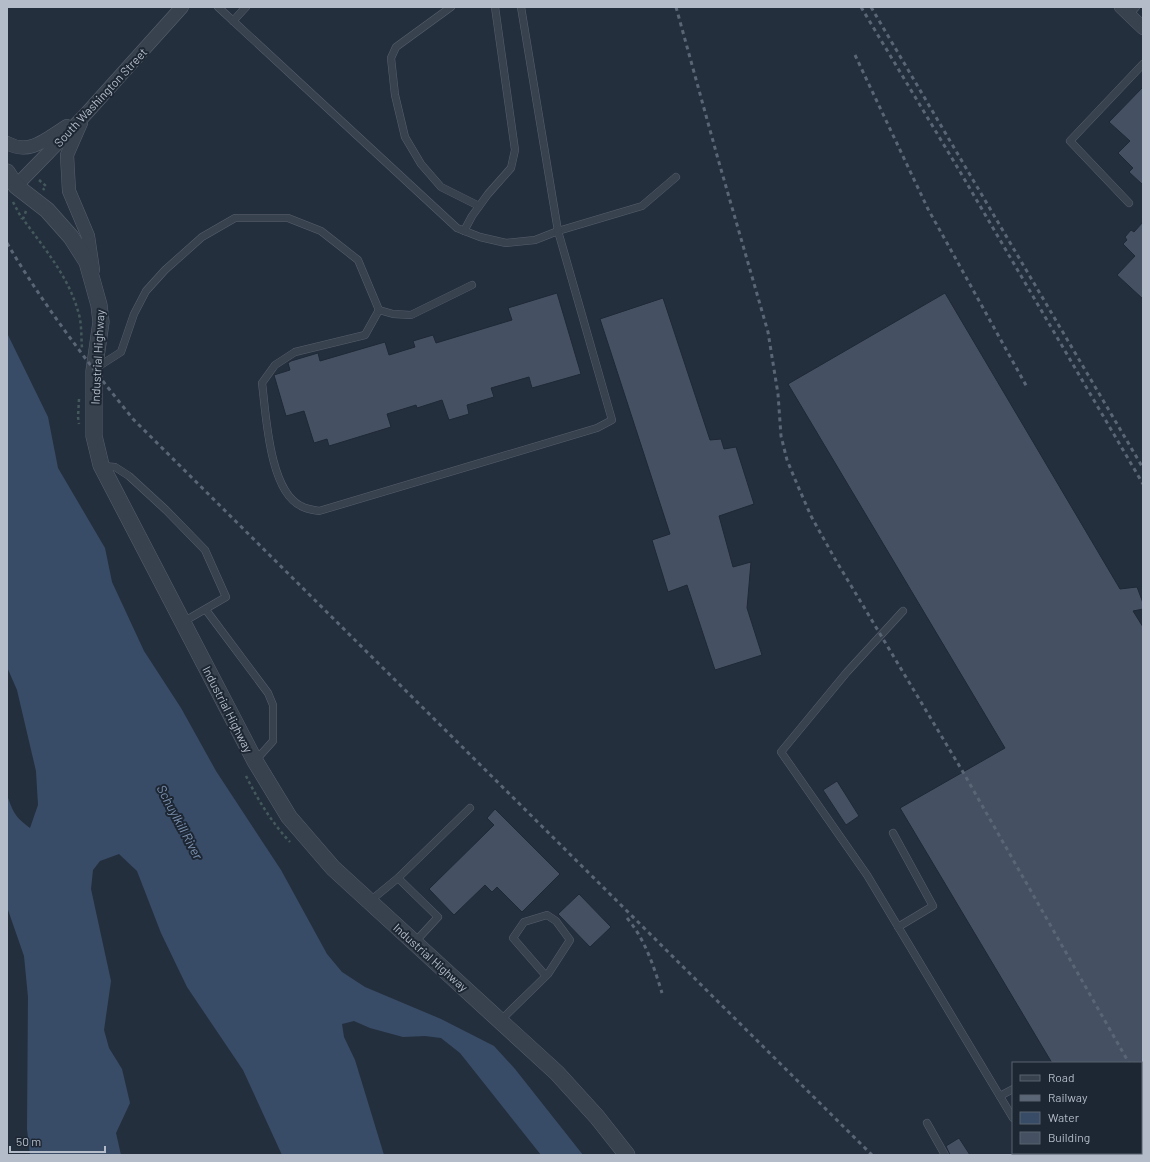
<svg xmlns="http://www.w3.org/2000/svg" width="1150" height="1162" font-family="Barlow,sans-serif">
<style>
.water{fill:#394c67}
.building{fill:#455162;stroke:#1f2835}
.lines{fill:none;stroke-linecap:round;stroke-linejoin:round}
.service-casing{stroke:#565f6c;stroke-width:8}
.minor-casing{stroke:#565f6c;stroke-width:14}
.tertiary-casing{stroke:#565f6c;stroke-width:17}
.path{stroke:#44595c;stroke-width:2.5;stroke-dasharray:3 3;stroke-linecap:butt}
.service{stroke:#38414e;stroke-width:7}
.minor{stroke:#38414e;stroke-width:13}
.tertiary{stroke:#38414e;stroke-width:16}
.rail{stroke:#5a6575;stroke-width:3;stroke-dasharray:4 4;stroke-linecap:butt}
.labels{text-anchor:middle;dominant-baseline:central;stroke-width:4;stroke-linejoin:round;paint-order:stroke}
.street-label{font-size:12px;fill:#b4bcc9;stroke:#1d2633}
.water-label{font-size:13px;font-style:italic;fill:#7c92b1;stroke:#1d2633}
</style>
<rect width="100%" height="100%" fill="#242f3e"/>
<!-- water -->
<path class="water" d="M7 333 48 417 58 468 105 548 112 582 144 651 181 708 216 771 281 870 327 954 342 972 365 987 441 1019 494 1046 515 1069 583 1155H541L460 1053 441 1038 425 1036 403 1037 370 1028 354 1021 342 1024 344 1037 355 1060 384 1155H282L243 1070 187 987 161 933 137 871 119 854 100 861 93 870 91 889 111 981 104 1030 109 1048 122 1069 130 1103 116 1133 121 1155H30L27 1129 28 997 24 956 7 907V795C13 812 15 817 30 828L38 805 36 771 17 690 7 667Z"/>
<!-- building -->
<g class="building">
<polygon points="1143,87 1143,185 1129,172 1133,168 1118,153 1130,141 1109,122"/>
<polygon points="1143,222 1143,299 1117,275 1135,256 1123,244 1127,240 1125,237 1131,230 1134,232"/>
<polygon points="557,293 581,374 532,388 529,377 491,388 494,397 467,405 469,414 449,420 442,400 417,408 416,405 387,414 391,427 329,446 327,439 314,443 304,411 286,416 274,375 290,370 288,363 291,361 318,353 320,361 385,342 389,355 415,347 413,341 433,335 436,343 512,320 508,308"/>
<polygon points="945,293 1120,589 1137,587 1143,603 1143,609 1133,611 1143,627 1143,1063 1052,1063 900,808 1005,748 788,384"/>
<polygon points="663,298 710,440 721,439 724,449 736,447 754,504 719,516 733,567 751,562 747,608 762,655 715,670 687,585 668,592 652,540 670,534 600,319"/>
<polygon points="837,781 859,816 846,825 823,790"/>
<polygon points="495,809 560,874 522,912 497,887 492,892 485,885 454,915 429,889 494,825 487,818"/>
<polygon points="579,894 611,927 590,947 558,914"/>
<polygon points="959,1138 970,1155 950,1155 946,1146"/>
</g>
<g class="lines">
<defs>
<g id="service">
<polyline points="218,7 457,228 480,237 506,243 535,240 558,231 642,206 676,177"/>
<polyline points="451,7 396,47 391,58 395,95 405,137 421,164 441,187 479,206"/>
<polyline points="1129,15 1136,7"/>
<polyline points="233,21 246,7"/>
<polyline points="1129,203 1070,141 1143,64"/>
<polyline points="464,231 472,216 488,194 511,168 515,150 495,7"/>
<path d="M379 310 365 335 295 352 275 365 262 383C266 413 269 491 301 506 306 509 313 510 319 511L597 428 612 420 558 231 521 7"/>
<polyline points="379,310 393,314 411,315 472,285"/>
<polyline points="96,368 121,352 134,314 146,291 165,270 202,237 235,218 288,218 321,231 358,260 379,310"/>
<polyline points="102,466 115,467 129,476 166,510 205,550 226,597 183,622"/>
<polyline points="206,610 268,693 273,705 273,741 255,761"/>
<polyline points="903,611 847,672 781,752 867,875 1013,1118"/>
<polyline points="893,833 933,906 898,927"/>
<polyline points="398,878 470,808"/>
<polyline points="370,901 398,878 438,917 415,942"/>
<polyline points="501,1020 546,976 548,974 570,940 556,921 547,915 524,922 513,938 546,976"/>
<polyline points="1000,1096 1013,1089"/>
<polyline points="927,1123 945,1155"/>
<polyline points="1034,1153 1036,1155"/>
<polyline points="1072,1153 1074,1155"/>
<polyline points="1139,1153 1140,1155"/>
<polyline points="1086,1155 1090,1153"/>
</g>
<g id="minor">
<polyline points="1121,7 1143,28"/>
<polyline points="81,123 67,155 69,191 88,236 93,270"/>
<path d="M7 143C30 156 47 138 67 126"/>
<polyline points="16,186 84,116 182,7"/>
</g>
<polyline id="tertiary" points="7,172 16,186 47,210 71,237 87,262 99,305 101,322 94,371 94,436 101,465 255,761 289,817 333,868 557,1073 597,1117 627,1155"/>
</defs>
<!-- service casing -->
<use href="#service" class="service-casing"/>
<!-- minor casing -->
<use href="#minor" class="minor-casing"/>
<!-- tertiary casing -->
<use href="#tertiary" class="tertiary-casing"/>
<!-- path -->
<g class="path">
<polyline points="39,180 46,186 43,190"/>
<polyline points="13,202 22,219"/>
<path d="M26 211 23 219C44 248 68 276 78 311 82 323 81 336 82 348"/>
<polyline points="79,399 78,417 79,424"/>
<path d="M246 776C258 800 272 823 290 842"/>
</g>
<!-- service -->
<use href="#service" class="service"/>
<!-- minor -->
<use href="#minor" class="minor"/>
<!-- tertiary -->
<use href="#tertiary" class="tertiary"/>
<!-- rail -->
<g class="rail">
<polyline points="676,7 718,159 768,332 778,394 781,436 787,460 797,484 811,516 835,559 963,772 1129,1063"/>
<polyline points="861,7 959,170 1143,484"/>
<polyline points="871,7 1143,468"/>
<polyline points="855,55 928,209 1027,387"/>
<path d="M7 243C44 306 88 363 133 419L872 1155"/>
<path d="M627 918C645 939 654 967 662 993"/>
<polyline points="1141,1084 1143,1087"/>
</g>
</g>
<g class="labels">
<!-- street labels -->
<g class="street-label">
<text transform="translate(100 97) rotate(-47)">South Washington Street</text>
<text transform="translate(97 357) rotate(-87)">Industrial Highway</text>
<text transform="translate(228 709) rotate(63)">Industrial Highway</text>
<text transform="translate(431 957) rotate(42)">Industrial Highway</text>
</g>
<!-- water labels -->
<g class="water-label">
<text transform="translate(180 822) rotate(62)">Schuylkill River</text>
</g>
</g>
<!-- border -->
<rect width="1150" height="1162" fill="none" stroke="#b4bcc9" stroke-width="16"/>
<!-- legend -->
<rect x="1012" y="1062" width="130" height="92" fill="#1d2633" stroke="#59626f"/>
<rect x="1020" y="1075" width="20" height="6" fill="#38414e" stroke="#59626f"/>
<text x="1048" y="1082" font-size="12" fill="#b4bcc9">Road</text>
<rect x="1020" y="1095" width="20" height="6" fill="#5a6575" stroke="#59626f"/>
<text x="1048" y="1102" font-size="12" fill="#b4bcc9">Railway</text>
<rect x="1020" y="1112" width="20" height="12" fill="#394c67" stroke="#59626f"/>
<text x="1048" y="1122" font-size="12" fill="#b4bcc9">Water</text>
<rect x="1020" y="1132" width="20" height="12" fill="#455162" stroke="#59626f"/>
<text x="1048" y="1142" font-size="12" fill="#b4bcc9">Building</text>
<!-- scale -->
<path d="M10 1146v6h95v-6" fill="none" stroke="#b4bcc9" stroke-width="2"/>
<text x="16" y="1146" font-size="12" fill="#b4bcc9" stroke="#1d2633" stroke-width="3" paint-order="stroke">50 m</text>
</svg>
